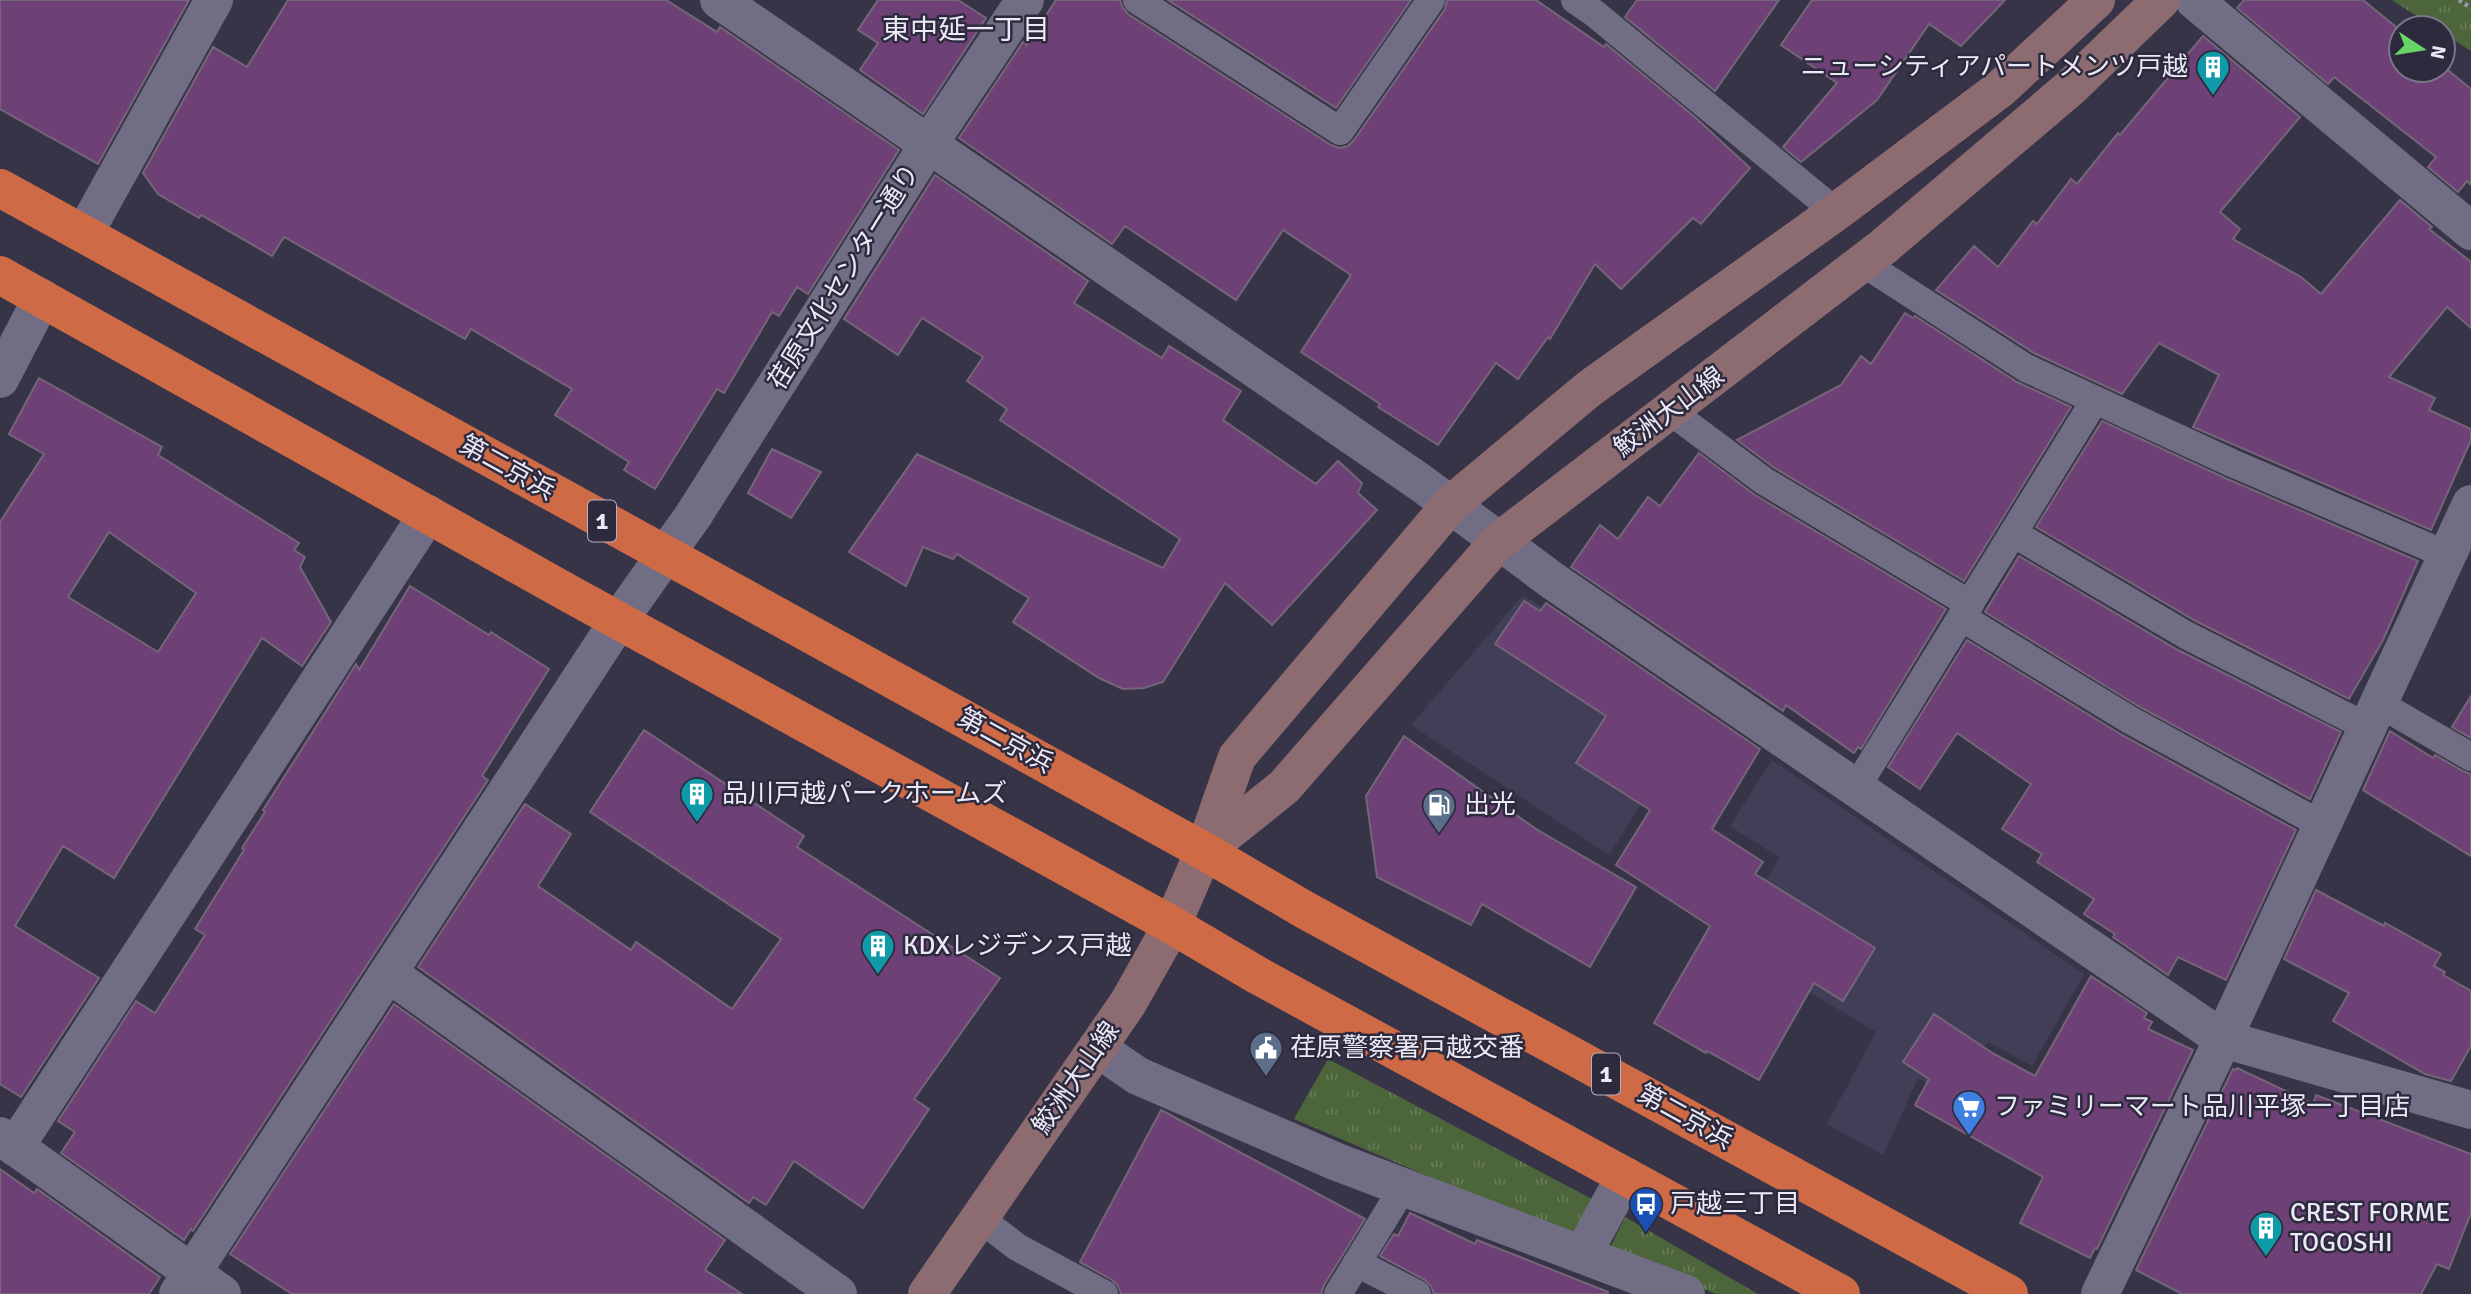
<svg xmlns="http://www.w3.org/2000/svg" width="2471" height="1294" font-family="Signika,'Noto Sans JP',sans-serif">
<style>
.built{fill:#423e57}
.park{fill:url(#park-tufts)}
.building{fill:#6e4176;stroke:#756578;stroke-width:2;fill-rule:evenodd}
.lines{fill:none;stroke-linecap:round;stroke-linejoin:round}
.path{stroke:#9a97a7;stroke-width:4.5;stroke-dasharray:3.5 3.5;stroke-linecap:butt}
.lane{stroke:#716d84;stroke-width:28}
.street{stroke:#716d84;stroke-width:38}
.secondary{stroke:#8d6c71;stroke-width:38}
.highway{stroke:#cf6a46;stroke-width:38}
.labels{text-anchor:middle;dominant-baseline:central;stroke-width:5;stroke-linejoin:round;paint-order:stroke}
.shield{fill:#2e2a3e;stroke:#b2b0bf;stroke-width:2}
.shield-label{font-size:24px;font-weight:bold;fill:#ebe9f6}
.poi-label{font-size:26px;fill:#ebe9f6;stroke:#2e2a3e;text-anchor:start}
.street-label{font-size:26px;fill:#ebe9f6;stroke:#2e2a3e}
.neighbourhood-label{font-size:28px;fill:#ebe9f6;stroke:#2e2a3e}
</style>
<defs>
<pattern id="park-tufts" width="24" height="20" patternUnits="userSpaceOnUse" patternTransform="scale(1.75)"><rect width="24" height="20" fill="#4c653a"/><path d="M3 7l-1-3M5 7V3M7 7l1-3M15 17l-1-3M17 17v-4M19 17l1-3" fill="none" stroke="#667b57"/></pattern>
</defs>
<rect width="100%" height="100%" fill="#383448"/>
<!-- built -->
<g class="built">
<polygon points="1523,595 1700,710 1609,855 1411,725"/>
<polygon points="1772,760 2084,974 2032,1066 1988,1042 1955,1098 1918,1078 1883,1155 1827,1124 1876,1032 1726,942 1780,858 1730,826"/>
</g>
<!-- park -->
<g class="park">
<polygon points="2392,0 2471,0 2471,51 2443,33 2443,28 2435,28"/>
<polygon points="1328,1059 1592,1199 1573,1238 1294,1119"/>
<polygon points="1625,1217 1758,1294 1716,1294 1609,1250"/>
</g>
<!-- building -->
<g class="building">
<polygon points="0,0 189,0 98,164 0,109"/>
<polygon points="288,0 666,0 717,32 720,27 899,150 808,294 797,287 779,316 772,312 724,393 717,389 655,489 624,470 629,462 555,415 572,389 471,329 465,339 284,237 272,256 201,215 199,218 158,194 143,173 213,47 247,67"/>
<polygon points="878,0 958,0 986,18 923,114 860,70 878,43 858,30"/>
<polygon points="1056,0 1120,0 1123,8 1128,14 1331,145 1340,148 1348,146 1354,140 1445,9 1447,0 1536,0 1604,47 1606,44 1696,118 1750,168 1701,224 1693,218 1621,289 1595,264 1550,339 1548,337 1518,379 1496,363 1438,445 1378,407 1380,404 1301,352 1351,275 1283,230 1236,300 1125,226 1112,244 959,138 1023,42 1027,45"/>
<polygon points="1168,0 1411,0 1336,108"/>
<polygon points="1637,0 1779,0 1715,91 1625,17"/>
<polygon points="1812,0 2005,0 1961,46 1929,24 1877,100 1801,162 1783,147 1837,83 1781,45"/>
<polygon points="2244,0 2363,0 2401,31 2401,70 2443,70 2443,66 2471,89 2471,185 2467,181 2458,192 2428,167 2436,157 2334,77 2328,84 2237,8"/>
<polygon points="2203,36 2300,117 2220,212 2240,229 2233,239 2301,277 2321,294 2400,200 2432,227 2429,229 2471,262 2471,328 2447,307 2389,377 2435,398 2429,410 2471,429 2471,440 2431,530 2193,427 2219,375 2159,343 2122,394 2034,353 1936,290 1974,246 1998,267 2033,221 2037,224 2071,179 2077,184 2118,133 2120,135"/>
<polygon points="935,175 1088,281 1074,303 1162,358 1169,346 1241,391 1223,420 1316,484 1338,461 1362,483 1358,493 1377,510 1272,625 1225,583 1163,682 1144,688 1123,689 1099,678 1013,622 1029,598 957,554 953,559 923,547 906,586 849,552 917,454 1163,568 1180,539 1000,420 1007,409 967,381 983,357 922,318 898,355 844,319"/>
<polygon points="1905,313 1913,318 1915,316 2017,382 2071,407 1964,581 1773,467 1737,440 1841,385 1861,356 1871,364"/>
<path d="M39 378 162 447 158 455 299 543 294 550 305 557 300 567 331 622 302 666 262 638 114 878 63 846 15 926 99 978 21 1097 0 1084V522L44 454 9 434ZM109 532 196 593 158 652 68 597Z"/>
<polygon points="2102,421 2225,478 2418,561 2383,640 2349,699 2194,620 2036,527"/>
<polygon points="772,449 821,472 791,518 748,493"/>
<polygon points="1699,453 1755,495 1946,609 1861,749 1858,747 1854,753 1786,705 1783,711 1571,567 1600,525 1618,539 1648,497 1660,506"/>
<polygon points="2019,556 2178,650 2341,732 2310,799 2138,706 1985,612"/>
<polygon points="410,586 489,635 491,632 549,669 482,776 488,780 193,1231 191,1229 184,1240 61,1153 75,1132 58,1121 136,1001 155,1013 205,935 195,929 244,850 242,848 265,812 263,810 356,664 359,670"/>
<polygon points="1524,601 1540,611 1546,603 1760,749 1712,829 1763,862 1755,874 1875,948 1843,1001 1814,983 1759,1080 1707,1051 1706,1053 1654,1023 1710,926 1616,865 1650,810 1576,763 1606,716 1495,644"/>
<polygon points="1967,640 2122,735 2296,830 2226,980 2178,957 2168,975 2113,937 2115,934 2084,914 2094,899 2037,862 2042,854 2002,829 2031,784 1957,733 1920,789 1888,767"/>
<polygon points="2471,696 2471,738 2452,727"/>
<polygon points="644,730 804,836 797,847 1000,978 914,1099 929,1109 863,1208 794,1161 766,1205 753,1197 749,1203 418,967 525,804 571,834 538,886 631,950 636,942 732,1009 781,939 590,812"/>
<polygon points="2390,731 2433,758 2435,755 2463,771 2471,774 2471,856 2363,790"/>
<polygon points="1404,736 1536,829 1636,887 1590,967 1482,904 1471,925 1377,877 1366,796"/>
<polygon points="2316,890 2384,926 2385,923 2441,954 2434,966 2445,972 2443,975 2471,991 2471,1046 2451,1081 2425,1074 2333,1021 2349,993 2284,959"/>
<polygon points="2091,976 2147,1013 2144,1018 2152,1022 2148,1029 2193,1050 2097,1249 2095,1248 2090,1258 2020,1223 2043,1177 1915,1105 1929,1079 1903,1062 1934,1014 1994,1054 2035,1076"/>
<polygon points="394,1004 725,1240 705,1270 742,1294 292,1294 230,1254"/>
<polygon points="2237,1068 2313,1104 2316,1095 2471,1154 2471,1213 2449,1269 2437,1264 2421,1294 2182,1294 2136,1270 2233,1069 2236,1070"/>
<polygon points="1161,1110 1365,1219 1324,1285 1321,1294 1121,1294 1118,1286 1112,1280 1080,1262"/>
<polygon points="0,1169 34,1193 37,1189 160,1277 149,1294 0,1294"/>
<polygon points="1410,1213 1475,1244 1477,1240 1608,1292 1608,1294 1434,1294 1431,1286 1425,1280 1380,1256 1394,1234 1398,1236"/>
</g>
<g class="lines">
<!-- path -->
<polyline class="path" points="2459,0 2471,8"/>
<!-- lane -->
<g class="lane">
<polyline points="1137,0 1340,131 1431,0"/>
<polyline points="1575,0 1594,13 1836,212"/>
<polyline points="1863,263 2026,368 2232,463 2447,555"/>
<polyline points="1670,411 1764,481 1970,604"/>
<polyline points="2013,533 2186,635 2367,727"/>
<polyline points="1961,617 2130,720 2322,825"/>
<polyline points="2378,703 2471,757"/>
<polyline points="1856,788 2095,400"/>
<polyline points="978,1217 1017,1247 1104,1294"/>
<polyline points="1357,1263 1417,1294"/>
<polyline points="1338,1294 1404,1186"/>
</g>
<!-- street -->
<g class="street">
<polyline points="719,0 1421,483 1553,581 2223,1039 2471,1110"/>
<polyline points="2194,0 2471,231"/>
<polyline points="84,234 214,0"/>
<polyline points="0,379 42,298"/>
<polyline points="388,973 838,1294"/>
<polyline points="1097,1048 1138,1076 1337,1162 1686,1294"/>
<polyline points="0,1136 222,1294"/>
<polyline points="15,1147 428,514"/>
<polyline points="1583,1254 1625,1176"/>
<polyline points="178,1294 619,620 693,516 928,145 1025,0"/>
<polyline points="2100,1294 2223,1039 2471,504"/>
</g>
<!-- secondary -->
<g class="secondary">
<polyline points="1204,851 1284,787 1499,541 1883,247 2070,88 2161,0"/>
<polyline points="927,1294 1128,1003 1172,925 1204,851 1237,757 1451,504 1590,388 1836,212 2000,89 2096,0"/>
</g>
<!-- highway -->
<g class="highway">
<polyline points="0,188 1204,851 1305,910 2009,1294"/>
<polyline points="0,275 570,594 1172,925 1257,975 1841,1294"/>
</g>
</g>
<!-- icons -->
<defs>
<symbol id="building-pin" viewBox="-11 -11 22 30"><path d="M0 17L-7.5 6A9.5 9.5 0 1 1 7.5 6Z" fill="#0f9aa8" stroke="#2e2a3e"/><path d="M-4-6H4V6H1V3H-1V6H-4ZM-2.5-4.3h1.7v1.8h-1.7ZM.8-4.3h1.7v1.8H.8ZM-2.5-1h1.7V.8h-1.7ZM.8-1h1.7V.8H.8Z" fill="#fff"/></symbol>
<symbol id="fuel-pin" viewBox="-11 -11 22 30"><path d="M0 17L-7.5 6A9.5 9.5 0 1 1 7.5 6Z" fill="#5c6f8a" stroke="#2e2a3e"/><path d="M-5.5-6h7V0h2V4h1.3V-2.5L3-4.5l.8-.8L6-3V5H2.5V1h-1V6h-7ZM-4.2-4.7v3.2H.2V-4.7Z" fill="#fff"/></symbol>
<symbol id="civic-pin" viewBox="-11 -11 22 30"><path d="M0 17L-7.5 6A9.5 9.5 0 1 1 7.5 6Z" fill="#5c6f8a" stroke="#2e2a3e"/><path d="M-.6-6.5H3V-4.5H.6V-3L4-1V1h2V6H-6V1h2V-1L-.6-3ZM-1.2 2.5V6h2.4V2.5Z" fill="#fff"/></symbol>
<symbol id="supermarket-pin" viewBox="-11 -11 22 30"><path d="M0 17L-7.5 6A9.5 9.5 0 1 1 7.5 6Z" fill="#3f7fe0" stroke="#2e2a3e"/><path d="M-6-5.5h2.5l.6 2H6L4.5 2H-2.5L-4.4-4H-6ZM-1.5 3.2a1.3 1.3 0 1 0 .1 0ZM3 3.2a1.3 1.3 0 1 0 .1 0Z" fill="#fff"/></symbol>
<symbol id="bus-pin" viewBox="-11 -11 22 30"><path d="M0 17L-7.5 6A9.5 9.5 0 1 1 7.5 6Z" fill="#1a4fb4" stroke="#2e2a3e"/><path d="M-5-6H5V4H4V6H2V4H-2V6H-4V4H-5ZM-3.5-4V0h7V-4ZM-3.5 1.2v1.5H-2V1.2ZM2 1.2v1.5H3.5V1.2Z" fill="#fff"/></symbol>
</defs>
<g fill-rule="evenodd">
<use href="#building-pin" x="2194" y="48" width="38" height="52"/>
<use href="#building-pin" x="678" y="775" width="38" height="52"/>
<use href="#fuel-pin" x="1420" y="786" width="38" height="52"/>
<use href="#building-pin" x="859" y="927" width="38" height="52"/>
<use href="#civic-pin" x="1247" y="1029" width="38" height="52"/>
<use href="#supermarket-pin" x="1950" y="1088" width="38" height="52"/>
<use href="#bus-pin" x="1627" y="1185" width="38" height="52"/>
<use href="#building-pin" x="2247" y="1209" width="38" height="52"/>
</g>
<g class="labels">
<!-- shield labels -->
<g class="shield">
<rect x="588" y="500.5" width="28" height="41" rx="5"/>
<rect x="1592" y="1053.5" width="28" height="41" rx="5"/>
</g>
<g class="shield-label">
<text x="602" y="521">1</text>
<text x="1606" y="1074">1</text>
</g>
<!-- poi labels -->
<g class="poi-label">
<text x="2188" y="67" text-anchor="end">ニューシティアパートメンツ戸越</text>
<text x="722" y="794">品川戸越パークホームズ</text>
<text x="1464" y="805">出光</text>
<text x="903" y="946">KDXレジデンス戸越</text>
<text x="1290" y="1048">荏原警察署戸越交番</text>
<text x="1994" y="1107">ファミリーマート品川平塚一丁目店</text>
<text x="1670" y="1204">戸越三丁目</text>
<text x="2290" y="1213">CREST FORME<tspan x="2290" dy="30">TOGOSHI</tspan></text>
</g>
<!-- street labels -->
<g class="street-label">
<text transform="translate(844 277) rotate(-58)">荏原文化センター通り</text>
<text transform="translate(1669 412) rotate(-37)">鮫洲大山線</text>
<text transform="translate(507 468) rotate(29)">第二京浜</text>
<text transform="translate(1005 741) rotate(29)">第二京浜</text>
<text transform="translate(1076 1078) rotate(-55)">鮫洲大山線</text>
<text transform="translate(1685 1117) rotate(29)">第二京浜</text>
</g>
<!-- neighbourhood labels -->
<g class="neighbourhood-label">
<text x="966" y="30">東中延一丁目</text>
</g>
</g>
<!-- north arrow -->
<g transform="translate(2422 49) rotate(102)"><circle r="33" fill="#2e2a3e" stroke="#7a7688" stroke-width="2"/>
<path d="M0-5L12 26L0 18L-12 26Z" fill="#68d465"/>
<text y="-10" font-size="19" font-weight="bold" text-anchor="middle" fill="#ebe9f6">N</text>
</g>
</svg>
